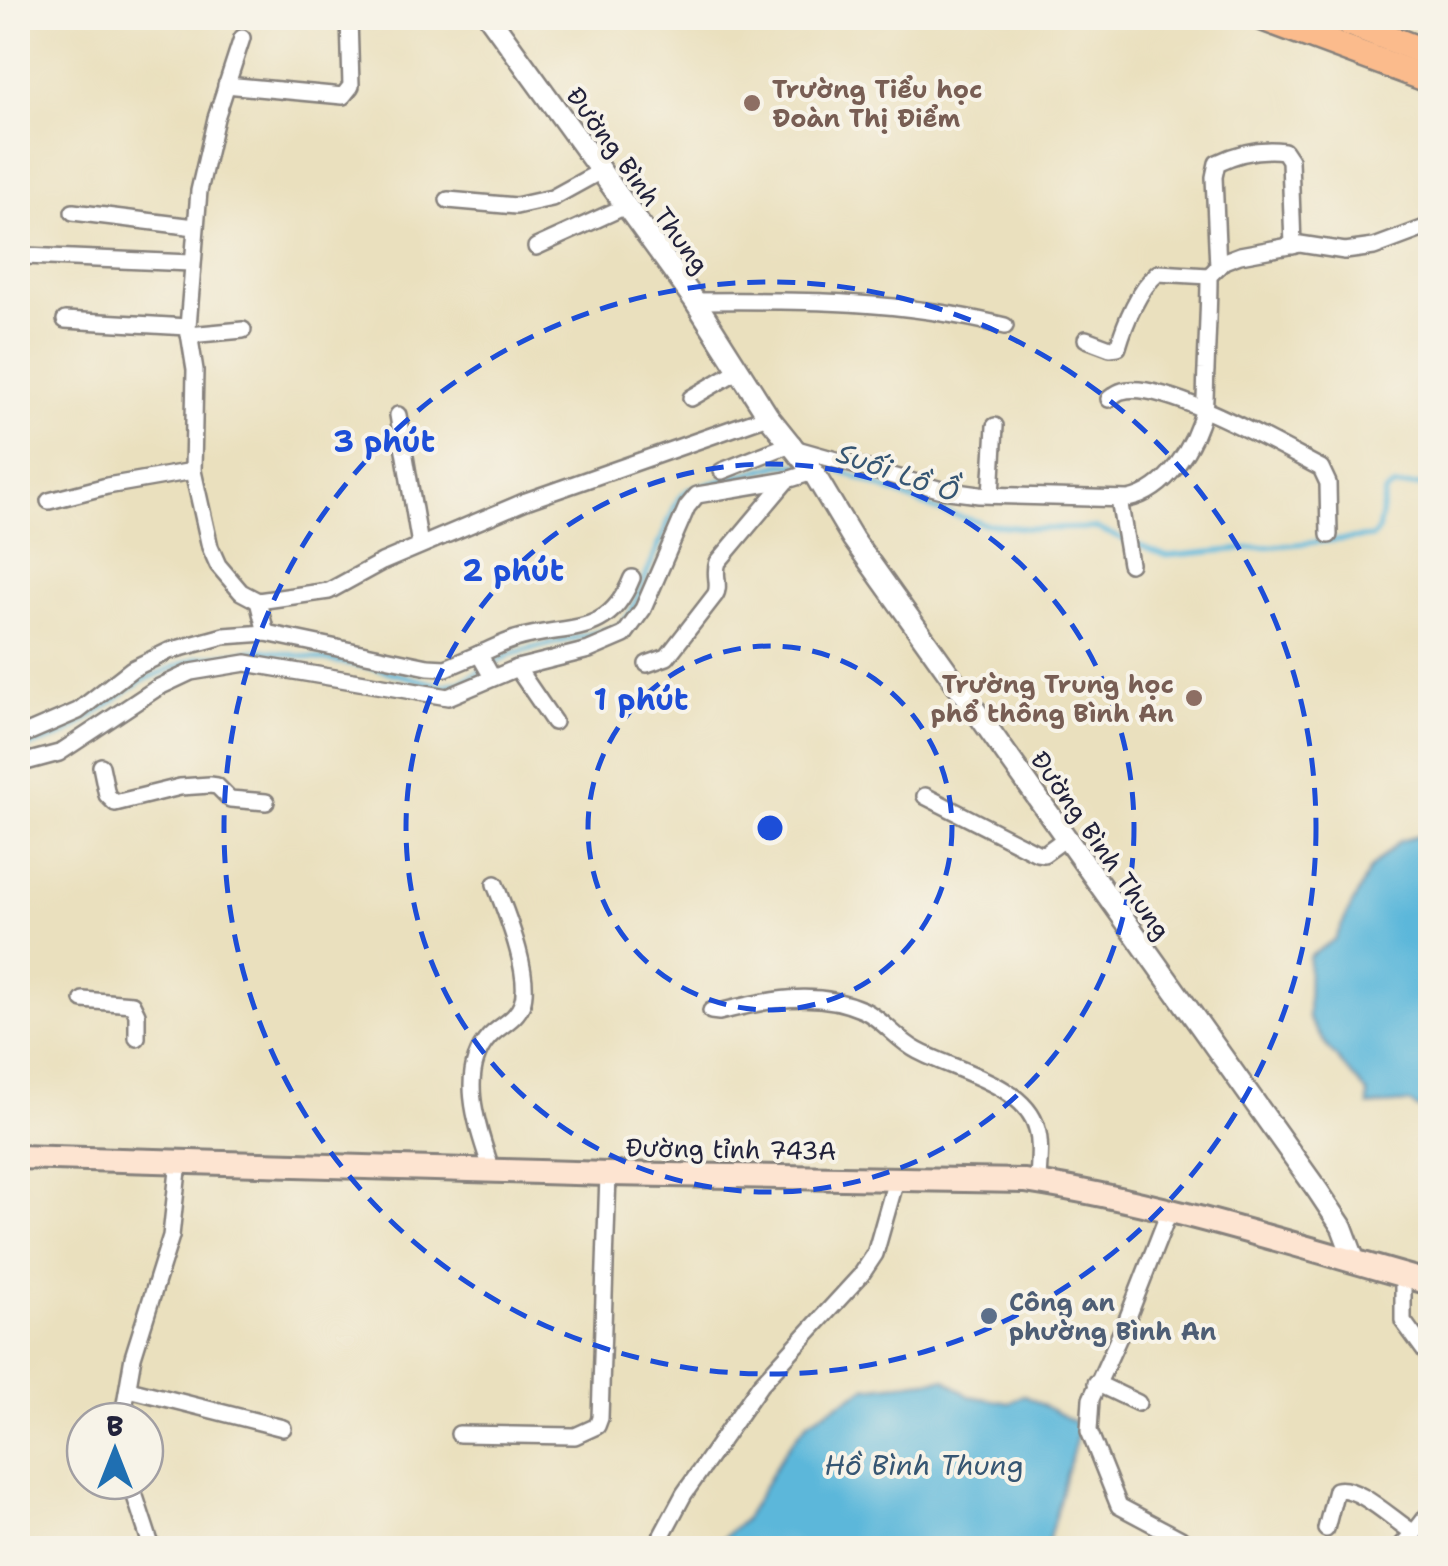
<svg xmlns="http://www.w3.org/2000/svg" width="1448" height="1566" font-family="'Shantell Sans',sans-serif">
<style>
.water{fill:#5cb7da;stroke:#3f6c8a;stroke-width:2.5}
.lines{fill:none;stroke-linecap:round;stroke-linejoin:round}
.stream{stroke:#5cb7da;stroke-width:5}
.minor-casing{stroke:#86817c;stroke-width:20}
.tertiary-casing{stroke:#86817c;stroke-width:25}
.secondary-casing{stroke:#86817c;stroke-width:28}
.primary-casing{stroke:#86817c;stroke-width:30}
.minor{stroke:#fff;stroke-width:15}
.tertiary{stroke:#fff;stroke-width:20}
.secondary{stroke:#fde4d1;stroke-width:22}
.primary{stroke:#fbbb8c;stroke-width:25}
.ring{fill:none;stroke:#1d4ed8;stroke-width:5;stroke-dasharray:18 12}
.education-dot{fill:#8d6e63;stroke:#f7f3e8;stroke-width:4}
.service-dot{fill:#5c6f8a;stroke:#f7f3e8;stroke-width:4}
.labels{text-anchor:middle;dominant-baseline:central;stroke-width:8;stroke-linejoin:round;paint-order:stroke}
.education-label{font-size:25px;font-weight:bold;fill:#785e54;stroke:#f7f3e8;text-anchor:start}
.street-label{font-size:25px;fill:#22223b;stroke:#f7f3e8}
.service-label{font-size:25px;font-weight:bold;fill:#4e5e75;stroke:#f7f3e8;text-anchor:start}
.water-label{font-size:28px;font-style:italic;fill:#365673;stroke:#f7f3e8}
.centre{fill:#1d4ed8;stroke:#f7f3e8;stroke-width:5}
.ring-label{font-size:30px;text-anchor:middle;font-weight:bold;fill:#1d4ed8;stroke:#f7f3e8;stroke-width:8;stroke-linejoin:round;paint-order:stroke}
</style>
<rect width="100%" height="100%" fill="#f7f3e8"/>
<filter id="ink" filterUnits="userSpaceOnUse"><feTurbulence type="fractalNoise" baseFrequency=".01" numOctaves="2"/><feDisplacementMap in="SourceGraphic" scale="20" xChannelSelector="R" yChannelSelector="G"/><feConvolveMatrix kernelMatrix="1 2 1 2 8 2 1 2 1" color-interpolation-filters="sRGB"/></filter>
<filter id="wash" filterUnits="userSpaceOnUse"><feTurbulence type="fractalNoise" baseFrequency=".0048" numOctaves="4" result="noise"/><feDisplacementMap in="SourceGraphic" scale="40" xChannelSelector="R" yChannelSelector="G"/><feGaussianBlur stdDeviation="2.25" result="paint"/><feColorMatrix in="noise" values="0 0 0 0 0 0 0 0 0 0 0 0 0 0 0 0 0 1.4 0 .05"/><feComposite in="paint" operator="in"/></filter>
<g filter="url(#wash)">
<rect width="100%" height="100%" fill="#eae0be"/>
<!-- water -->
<g class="water">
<polygon points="1430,833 1430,1110 1423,1112 1409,1103 1368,1106 1368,1094 1327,1047 1308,1018 1309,957 1335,939 1370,869 1400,841"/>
<polygon points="945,1379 969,1396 1010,1403 1023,1395 1080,1425 1048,1542 1053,1548 712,1548 745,1519 786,1449 809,1421 866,1388"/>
</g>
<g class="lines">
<!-- stream -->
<g class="stream">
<polyline points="817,466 829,466 936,510 986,524 1034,529 1095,528 1166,556 1372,537 1378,531 1385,493 1393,487 1430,485"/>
<polyline points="18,750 65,735 141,681 196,658 262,650 375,668 442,686 463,681 511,654 618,627 630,614 678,499 688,490 782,464 801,465"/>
</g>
</g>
</g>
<g filter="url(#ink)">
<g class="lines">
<defs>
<g id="minor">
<polyline points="242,38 216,118 199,191 188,327 195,370 193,471 210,547 218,565 241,592 258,601 329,591 382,562 526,501 768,416"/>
<polyline points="226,85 343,96 351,86 349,18"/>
<polyline points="448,200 516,206 552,198 601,171"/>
<polyline points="73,212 195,227"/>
<polyline points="536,247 626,206"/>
<polyline points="25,256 191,263"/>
<path d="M1218 267 1214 177 1217 163C1238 153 1261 148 1284 151L1290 160 1293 246"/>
<path d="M695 301C800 300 903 300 1005 326"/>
<polyline points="65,320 188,327"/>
<polyline points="189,335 243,330"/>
<path d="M1086 339 1110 348 1118 347C1125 323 1139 288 1158 273L1209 276"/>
<polyline points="691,398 739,370"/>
<path d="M1109 399C1113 396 1117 392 1122 391 1163 379 1282 448 1321 468L1328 483 1329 535"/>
<polyline points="398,415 420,545"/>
<path d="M797 449 942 490 979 495 1128 499C1167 491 1195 446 1204 408 1206 396 1205 382 1206 370 1207 339 1209 308 1209 276L1224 261 1240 255 1300 244 1345 251 1374 247 1430 226"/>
<polyline points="722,471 793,443"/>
<polyline points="991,495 995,426"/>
<polyline points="1119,499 1130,564"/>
<polyline points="49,501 107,486 193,471"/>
<polyline points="258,601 266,633 428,667 446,668 479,654"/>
<path d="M647 664 667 657 715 595C721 586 713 574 718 562L787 480 813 472"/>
<polyline points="517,668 554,722"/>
<path d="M492 677 479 654C491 649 503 643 515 639 568 623 607 640 632 578"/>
<polyline points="18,737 78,711 132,669 169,651 224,636 266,633"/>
<polyline points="18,764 59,753 157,688 191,672 246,663 448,697 517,668 589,650 624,635 643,609 687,507 697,495 787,480"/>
<polyline points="101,766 107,795 115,803 180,787 210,785 217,786 230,799 266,802"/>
<polyline points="925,796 1037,853 1044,854 1066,838"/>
<polyline points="83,1000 132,1004 137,1014 137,1038"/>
<path d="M711 1011 719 1012C766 1000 816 989 863 1010 883 1019 898 1041 918 1051 954 1070 1026 1085 1037 1129 1042 1146 1038 1166 1038 1183"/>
<path d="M492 1171C479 1131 456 1073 489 1037 500 1025 516 1020 522 1004 532 975 506 913 495 884"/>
<polyline points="1169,1212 1128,1317 1091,1399 1089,1431 1119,1506 1181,1539"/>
<polyline points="1403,1275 1403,1321 1430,1358"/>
<polyline points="1096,1383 1138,1403"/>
<polyline points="129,1389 283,1428"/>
<polyline points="122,1421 133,1357 171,1236 179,1161"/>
<polyline points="459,1434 575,1436 597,1426 600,1418 608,1174"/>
<polyline points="130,1481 152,1548"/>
<path d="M1326 1529 1336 1490C1357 1484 1394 1521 1414 1533L1430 1512"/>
<polyline points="655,1548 684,1494 760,1385 861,1275 875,1254 896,1180"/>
<polyline points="1399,1548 1414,1533"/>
</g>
<polyline id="tertiary" points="490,18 695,301 768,416 813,472 853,539 1318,1191 1342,1227 1355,1262"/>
<path id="secondary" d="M18 1157 608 1174 1025 1181C1162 1202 1297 1246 1430 1283"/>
<g id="primary">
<polyline points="1263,18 1430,80"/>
<polyline points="1337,18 1430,54"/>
</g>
</defs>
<!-- minor casing -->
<use href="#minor" class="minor-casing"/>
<!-- tertiary casing -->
<use href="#tertiary" class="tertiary-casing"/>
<!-- secondary casing -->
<use href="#secondary" class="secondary-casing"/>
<!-- primary casing -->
<use href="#primary" class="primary-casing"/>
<!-- minor -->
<use href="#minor" class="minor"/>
<!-- tertiary -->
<use href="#tertiary" class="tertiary"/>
<!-- secondary -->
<use href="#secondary" class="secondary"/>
<!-- primary -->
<use href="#primary" class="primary"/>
</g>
</g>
<!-- distance rings -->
<g class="ring">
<circle cx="770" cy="828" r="182"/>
<circle cx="770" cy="828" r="364"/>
<circle cx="770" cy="828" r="546"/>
</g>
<!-- markers -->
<g class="education-dot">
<circle cx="752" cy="103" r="10"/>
<circle cx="1194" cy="698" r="10"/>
</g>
<circle class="service-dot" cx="989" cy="1316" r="10"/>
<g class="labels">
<!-- education labels -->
<g class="education-label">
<text x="772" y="89">Trường Tiểu học<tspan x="772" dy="29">Đoàn Thị Điểm</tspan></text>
<text x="1174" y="684" text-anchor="end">Trường Trung học<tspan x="1174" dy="29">phổ thông Bình An</tspan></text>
</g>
<!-- street labels -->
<g class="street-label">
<text transform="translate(638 180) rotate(54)">Đường Bình Thung</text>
<text transform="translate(1101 845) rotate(55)">Đường Bình Thung</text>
<text transform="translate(731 1149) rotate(1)">Đường tỉnh 743A</text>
</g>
<!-- service labels -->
<g class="service-label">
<text x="1009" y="1302">Công an<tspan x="1009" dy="29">phường Bình An</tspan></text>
</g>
<!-- water labels -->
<g class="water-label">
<text transform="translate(898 472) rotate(19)">Suối Lồ Ồ</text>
<text x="924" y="1465">Hồ Bình Thung</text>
</g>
</g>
<circle cx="770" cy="828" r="15" class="centre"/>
<g class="ring-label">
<text x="384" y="452">3 phút</text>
<text x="513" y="581">2 phút</text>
<text x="641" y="710">1 phút</text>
</g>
<!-- margin -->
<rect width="1448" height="1566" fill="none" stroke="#f7f3e8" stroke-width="60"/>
<!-- north arrow -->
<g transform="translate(115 1451)"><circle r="48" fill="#f7f3e8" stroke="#a29fa3" stroke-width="2.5"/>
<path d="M0-8L18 38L0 25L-18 38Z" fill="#1f6fb2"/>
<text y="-15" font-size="28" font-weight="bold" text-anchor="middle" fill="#22223b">B</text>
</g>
</svg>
